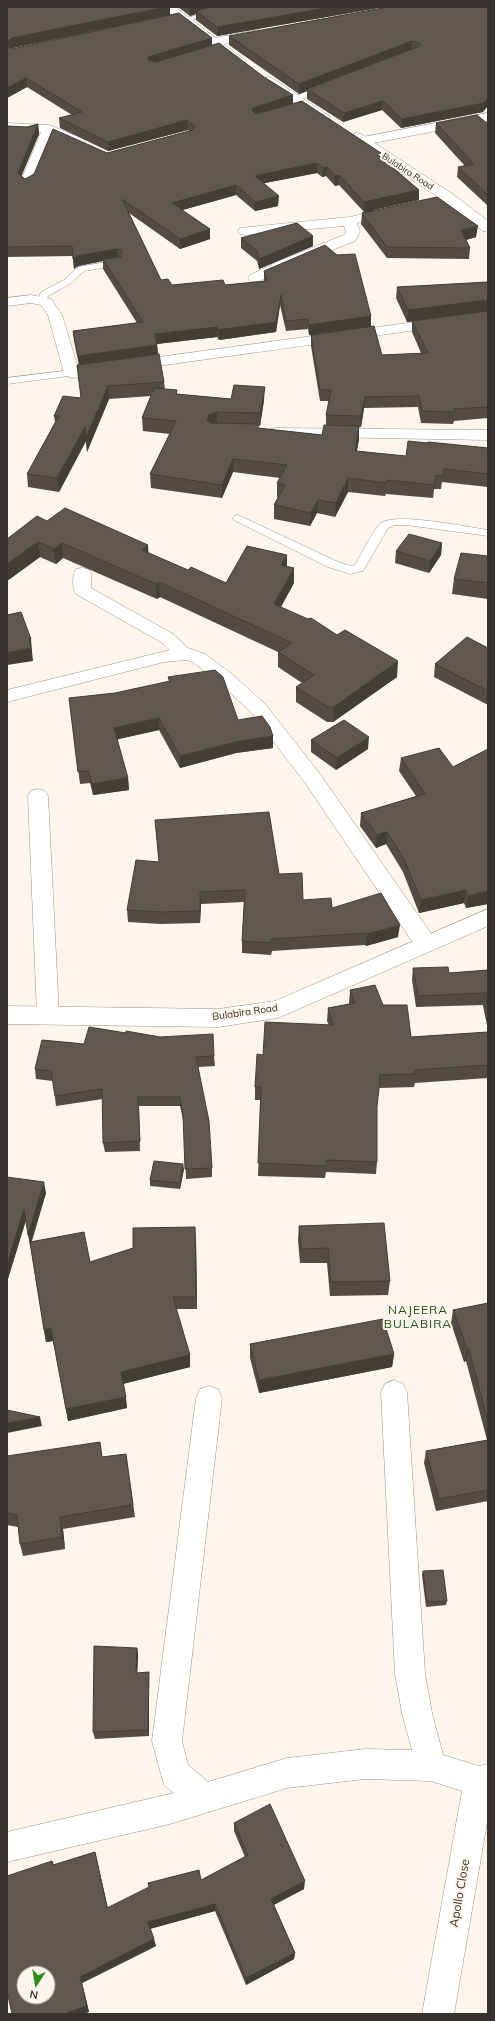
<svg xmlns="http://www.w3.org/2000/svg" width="495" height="2021" font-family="Mulish,sans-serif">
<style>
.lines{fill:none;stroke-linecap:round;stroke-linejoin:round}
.service-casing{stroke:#9c968c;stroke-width:1}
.minor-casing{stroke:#9c968c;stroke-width:1}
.tertiary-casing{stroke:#9c968c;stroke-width:1}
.service{fill:#fff;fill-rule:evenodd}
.minor{fill:#fff;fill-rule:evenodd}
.tertiary{fill:#fff;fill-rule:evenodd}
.wall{fill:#524c45;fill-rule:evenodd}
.shaded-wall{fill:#423e38}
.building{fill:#5f5850;stroke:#423e38;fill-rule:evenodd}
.labels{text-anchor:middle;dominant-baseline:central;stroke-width:4;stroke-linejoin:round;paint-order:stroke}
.far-street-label{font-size:9px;fill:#36332f;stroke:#fcf5eb}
.street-label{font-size:10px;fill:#36332f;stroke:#fcf5eb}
.quarter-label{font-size:12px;letter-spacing:1px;fill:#1d4d15;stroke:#fcf5eb}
.near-street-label{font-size:12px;fill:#36332f;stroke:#fcf5eb}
</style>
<rect width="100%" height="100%" fill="#fcf5eb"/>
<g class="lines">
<defs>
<g id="service">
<polygon points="223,7 236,7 185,22 181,20"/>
<polygon points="324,84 328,87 327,89 299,100 293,100 292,98"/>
<polygon points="118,260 121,261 121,265 84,271 70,284 48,296 45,303 39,303 37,301 41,292 64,280 78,267"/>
<polygon points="72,370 76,371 77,373 76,375 7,384 7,378"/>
<path d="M238 515 336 561 351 566 355 565C360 557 374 528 381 523 397 512 466 527 488 530V536L407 525H395L388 528 363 571 350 574 328 567 234 520 232 518 234 516Z"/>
</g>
<g id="minor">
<polygon points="259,30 265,34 263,36 214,46 208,42 214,38"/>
<polygon points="488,113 488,121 363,145 357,141 363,137"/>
<polygon points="7,123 49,125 84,139 85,142 79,146 53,135 34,183 27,187 20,183 41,132 7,131"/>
<polygon points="391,207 396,208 398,211 396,214 357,223 360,232 355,241 289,267 260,281 250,281 248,278 250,275 279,261 344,235 346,232 344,226 245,235 240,234 238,231 240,228 350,217"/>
<polygon points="31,295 51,299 62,315 78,368 488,312 488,320 72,378 67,376 64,373 48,315 41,305 31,303 7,306 7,298"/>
<polygon points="275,428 488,430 488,440 269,436 267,433 269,430"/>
<path d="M82 568 88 569 91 573V588L173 634 188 648 205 654 232 674 265 704 320 774 434 938 437 944 434 950 426 952 418 950 306 784 251 712 218 682 193 662 187 660 164 662 7 702V690L170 650 161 642 76 594C72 588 72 575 76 569Z"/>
<polygon points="38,789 45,791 48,796 59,1015 56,1021 48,1024 40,1021 37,1015 28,796 31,791"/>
<polygon points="394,1380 403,1384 407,1392 425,1674 432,1713 443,1755 479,1766 488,1764 488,1817 454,2014 422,2014 462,1791 431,1781 365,1779 287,1788 170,1824 7,1862 7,1832 174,1793 164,1785 152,1741 196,1398 200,1389 209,1386 218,1389 222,1398 182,1741 188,1765 208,1782 287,1758 365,1749 412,1750 402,1713 395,1674 381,1392 385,1384"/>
</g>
<g id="tertiary">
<polygon points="162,7 175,7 246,61 244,64 236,64"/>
<polygon points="268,77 272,78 331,117 325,121 321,120 264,84 262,81"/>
<polygon points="356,133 361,134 454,195 488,221 488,232 483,231 444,201 351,140 350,137"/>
<polygon points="488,909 488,926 278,1018 218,1027 7,1024 7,1006 218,1009 275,1001"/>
</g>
</defs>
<!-- service casing -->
<use href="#service" class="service-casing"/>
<!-- minor casing -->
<use href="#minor" class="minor-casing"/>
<!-- tertiary casing -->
<use href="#tertiary" class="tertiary-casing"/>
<!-- service -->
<use href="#service" class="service"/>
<!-- minor -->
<use href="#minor" class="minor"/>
<!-- tertiary -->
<use href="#tertiary" class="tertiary"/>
</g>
<!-- wall -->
<g class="wall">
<path d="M7 7 170 15 212 45 293 95V104L381 157 395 167V169L419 190V200L372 210 476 237 466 240 470 248 469 259 387 258 361 224 362 213 364 212 339 185 335 186 326 176 322 177 317 173 264 183 278 206 255 211 236 195 182 210 210 239 180 249 129 213 161 280 172 285H225L264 281V271L371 316V327L309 335 308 329 286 331 280 305 276 332 219 340 217 337 157 344 158 354 164 382 165 389 177 390V394L231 399 264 400 260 426H258V428L322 435 326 425V415L329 401H320L311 346V335L382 355 421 353 412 332V321L436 318 407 322 396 298 397 287 488 282V418L454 421 453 424 421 423 418 407 364 408 361 427H359V439L357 451 406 456 428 443V442L488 448V487L442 482 441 489H434L433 498 386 494 385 496 348 492 335 517 317 513 310 526 274 519V505L278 497H277V483L280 478 233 472 222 498 151 488 150 474 170 434 143 431 142 418 151 396 109 399 87 452 86 441 59 492 28 487 27 474 55 422 54 416 81 398 77 365H79L74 341 73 331 137 323 103 269V261L78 266 74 269 73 256 7 257V126L27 127 38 124 39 134 21 176 25 179 107 153 189 131 188 130 108 151 60 128 59 118 72 115 27 87 7 98ZM170 15 12 49H11L13 48Z"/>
<polygon points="178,7 384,7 217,36 196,20 196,14 190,16"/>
<polygon points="388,7 483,112 401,128 382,110 343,122 307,99 307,91 299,94 229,45 229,36"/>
<polygon points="436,123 488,124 488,206 457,177 458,167 465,166 435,133"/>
<polygon points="313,236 313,246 259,269 257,261 241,248 241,238"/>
<polygon points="47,521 148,545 148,553 188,570 226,583 287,566 294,583 281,607 397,677 333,722 327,722 296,702 296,687 302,683 278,667 278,652 160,597 157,599 63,558 56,564 40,557 7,581 7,539"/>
<polygon points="442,543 441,555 429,573 395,563 396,551"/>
<polygon points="488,556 488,599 452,594 454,579"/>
<polygon points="488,648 488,705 434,677 435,664"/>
<polygon points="168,677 238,720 273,736 273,748 236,753 180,768 159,730 117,739 128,778 129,790 93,795 90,783 80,784 69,698 115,693 169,682"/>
<polygon points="311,740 368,749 336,770 311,752"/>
<polygon points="488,749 488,904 466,908 464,903 419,913 403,872 386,844 376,848 360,826 361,813 416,796 399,771 401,758 453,767"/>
<polygon points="155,820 279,874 303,900 332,908 398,937 366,946 365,945 272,951 271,955 242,953 242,941 244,902 201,904 200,923 161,924 128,922 127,910 159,862"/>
<polygon points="413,968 449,973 488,970 488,1030 483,1006 483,1005 416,1007 412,980"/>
<polygon points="350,990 383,1005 411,1037 488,1032 488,1078 415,1083 414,1087 379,1088 377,1107 377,1162 376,1174 326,1172 325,1178 258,1176 261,1100 255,1100 255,1087 263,1055 329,1025 327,1021 328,1008 349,1004"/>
<polygon points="42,1040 214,1056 215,1066 198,1067 212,1168 212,1177 186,1179 184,1124 180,1106 139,1106 140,1151 105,1152 103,1143 103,1099 56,1106 53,1081 36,1079 35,1069"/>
<polygon points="184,1169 180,1189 150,1186 150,1180"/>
<polygon points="7,1177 46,1193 32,1241 90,1262 196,1239 197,1309 176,1309 190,1355 190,1367 123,1384 127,1408 68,1421 53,1341 46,1342 26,1220 7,1282"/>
<polygon points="299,1226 390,1281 388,1295 330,1296 327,1263 300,1263 298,1240"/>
<polygon points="488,1303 488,1501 436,1511 424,1463 426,1451 487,1440 466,1361 464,1362 451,1323 453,1310"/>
<polygon points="250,1344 394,1354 392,1367 259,1393 250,1358"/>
<polygon points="126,1454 135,1517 63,1529 65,1549 23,1556 20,1544 18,1527 7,1525 7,1456 103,1457"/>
<polygon points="423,1571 447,1601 446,1605 426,1607 422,1575"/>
<polygon points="137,1648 138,1655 137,1673 149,1672 149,1736 95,1739 93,1732"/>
<polygon points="234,1823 304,1889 274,1905 295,1953 294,1959 246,1985 215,1911 150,1929 156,1946 82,1983 89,2012 82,2014 12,2014 52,1861 54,1865 95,1852 108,1908 201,1880 245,1857 234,1831"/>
</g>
<!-- shaded-wall -->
<g class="shaded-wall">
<polygon points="165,7 170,7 170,15 13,48 7,52 7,42 12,38"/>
<polygon points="189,7 218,7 196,11 196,14 190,16"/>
<polygon points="333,7 384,7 217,36 217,27"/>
<polygon points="212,38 212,47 149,67 148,57"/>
<polygon points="412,41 411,51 307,89 307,91 299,94 299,84"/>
<polygon points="26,78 27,87 7,98 7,88"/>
<polygon points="293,95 293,105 253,118 252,110 253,108"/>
<polygon points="488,98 488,106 483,112 401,128 402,119"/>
<polygon points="383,101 382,110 343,122 344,113"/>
<polygon points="187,120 188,130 108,151 108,142"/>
<polygon points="38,124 39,134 19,182 18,173"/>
<polygon points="317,163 317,173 255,185 255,176"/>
<polygon points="327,167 326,176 322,177 323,168"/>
<polygon points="339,175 339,185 335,186 335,176"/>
<polygon points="236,185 236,195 172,213 172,203"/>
<polygon points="419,190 419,200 364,212 364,202"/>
<polygon points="279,196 278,206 255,211 255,202"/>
<polygon points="478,226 476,237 459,242 461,230"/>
<polygon points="210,229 210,239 180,249 180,239"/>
<polygon points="313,236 313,246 259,269 259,259"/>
<polygon points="117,249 118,259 103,259 103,261 78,266 74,269 73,259 77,256"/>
<polygon points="281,295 280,305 276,332 219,340 218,330"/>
<polygon points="488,300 488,311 407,322 408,310"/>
<polygon points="371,316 371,327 309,335 309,325"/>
<polygon points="217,327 217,337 156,344 155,334"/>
<polygon points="157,345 158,356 79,366 78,356"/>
<polygon points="108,386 109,399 87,452 86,438"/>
<polygon points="265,387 264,400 260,426 260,413"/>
<polygon points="365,397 364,408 361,427 361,416"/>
<polygon points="217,412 217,426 210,428 207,420 209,415"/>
<polygon points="359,426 359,439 354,464 355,451"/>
<polygon points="85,427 86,441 59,492 57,478"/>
<polygon points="233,459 233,472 222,498 222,485"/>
<polygon points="436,475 434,489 433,498 434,485"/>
<polygon points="348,478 348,492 335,517 336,503"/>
<polygon points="318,500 317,513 310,526 311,513"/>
<polygon points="38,542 40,557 7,581 7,564"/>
<polygon points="62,543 63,558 56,564 54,549"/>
<polygon points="442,543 441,555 429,573 430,561"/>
<polygon points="148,545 149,560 142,550"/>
<polygon points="287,555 287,570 281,565"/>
<polygon points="294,568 294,583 274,619 274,604"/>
<polygon points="159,582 160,597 157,599 156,584"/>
<polygon points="29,639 31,639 32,651 33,661 7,665 7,653"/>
<polygon points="398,661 397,677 333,722 334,707"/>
<polygon points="159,718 159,730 115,740 114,728"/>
<polygon points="273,736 273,748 236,753 180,768 180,756 236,742"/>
<polygon points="369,737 368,749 336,770 337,758"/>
<polygon points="128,778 129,790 93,795 92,784"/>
<polygon points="387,832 386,844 376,848 377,835"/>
<polygon points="466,890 464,903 419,913 421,900"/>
<polygon points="488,891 488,904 466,908 468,896"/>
<polygon points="200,892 201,904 200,923"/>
<polygon points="400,925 398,937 366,946 367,934"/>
<polygon points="183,1164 184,1169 180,1189 180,1183"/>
<polygon points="44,1182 46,1193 30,1245 28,1235"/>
<polygon points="24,1209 26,1220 7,1282 7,1265"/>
<polygon points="195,1227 196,1239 197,1309 196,1297"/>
<polygon points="51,1328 54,1341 46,1342 44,1330"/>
<polygon points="467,1349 469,1349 466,1361 464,1362"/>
<polygon points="394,1354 392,1367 259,1393 259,1380"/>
<polygon points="190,1355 190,1367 122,1384 121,1372"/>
<polygon points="126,1397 127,1408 68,1421 66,1409"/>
<polygon points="40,1417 42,1426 7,1433 7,1423"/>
<polygon points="60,1517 63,1529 65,1549 62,1537"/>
<polygon points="137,1648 138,1655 137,1680 136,1673"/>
<polygon points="149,1672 149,1736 148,1730"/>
<polygon points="95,1852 97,1860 109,1915 107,1908"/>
<polygon points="305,1881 304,1889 271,1906 271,1899"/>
<polygon points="215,1904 215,1911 149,1929 148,1922"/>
<polygon points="154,1939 156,1946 82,1983 89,2012 82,2014 64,2014 80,1977"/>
<polygon points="295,1953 294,1959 246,1985 246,1978"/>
</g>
<!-- building -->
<g class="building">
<polygon points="7,7 165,7 12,38 7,42"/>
<polygon points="211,7 333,7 217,27 196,11"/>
<polygon points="388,7 488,7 488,98 484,103 402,119 383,101 344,113 307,89 420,46 420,43 412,41 299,84 229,36"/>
<polygon points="179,13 212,38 148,57 148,60 156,62 219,43 264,77 293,95 253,108 252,110 256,114 302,101 381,153 377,154 395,167 393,168 419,190 364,202 339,175 335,176 327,167 323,168 317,163 255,176 279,196 255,202 236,185 172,203 210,229 180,239 122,199 161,280 168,279 172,285 223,280 225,285 267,281 264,271 325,245 337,255 355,254 371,316 309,325 308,319 286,321 281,295 276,322 218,330 217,327 155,334 157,345 78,356 73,331 143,322 103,259 121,257 122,250 117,249 77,256 73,259 72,246 7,247 7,126 27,127 38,124 18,173 25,179 34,174 53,129 107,153 193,130 195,126 187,120 108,142 59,118 82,112 26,78 7,88 7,46 12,49"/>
<polygon points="477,115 488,124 488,195 458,167 474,164 436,123"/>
<polygon points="437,197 478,226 461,230 470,248 387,247 362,213"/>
<polygon points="297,223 313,236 259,259 257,251 241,238"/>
<polygon points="488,282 488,300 408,310 397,287"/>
<polygon points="488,311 488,407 454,409 454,412 422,411 419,396 365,397 361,416 326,415 331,390 320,390 311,335 374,326 382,355 428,353 412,321"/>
<polygon points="159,354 164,382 108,386 86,438 85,427 57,478 27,474 59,416 54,416 63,396 81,398 77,365"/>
<polygon points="234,385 265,387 260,413 217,412 209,415 207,420 211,423 258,424 258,428 322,435 324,425 359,426 355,451 406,456 408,441 428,443 428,442 488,448 488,474 444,469 443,476 436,475 434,485 387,480 386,483 348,478 336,503 318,500 311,513 274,505 285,485 277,483 287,465 233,459 222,485 150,474 176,421 142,418 154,388 177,390 176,394 231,399"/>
<polygon points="65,508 148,545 142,550 188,570 191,567 226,583 247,546 287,555 281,565 294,568 274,604 308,619 311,618 337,635 345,630 398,661 334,707 328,707 296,687 314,675 278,652 292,643 159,582 156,584 62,543 54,549 38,542 7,564 7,539 37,516 47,521"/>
<polygon points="409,534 442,543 430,561 396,551"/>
<polygon points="461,553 488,556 488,583 454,579"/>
<polygon points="21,612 31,639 29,639 31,648 7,653 7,615"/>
<polygon points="467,637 488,648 488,691 435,664"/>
<polygon points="215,670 223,677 238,720 262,716 270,727 273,736 236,742 180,756 159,718 114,728 128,778 92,784 88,771 78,772 69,698 115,693 170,681 168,677"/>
<polygon points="344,720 369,737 337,758 311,740"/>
<polygon points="439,748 453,767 488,749 488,891 468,896 466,890 421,900 404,859 387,832 377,835 361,813 425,794 401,758"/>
<polygon points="269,812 279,874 302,873 303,900 331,898 332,908 381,893 400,925 367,934 366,933 272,939 271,943 242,941 245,890 200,892 200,911 160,912 127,910 136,860 159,862 155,820"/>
<polygon points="448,967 449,973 488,970 488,993 418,996 413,968"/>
<polygon points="375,985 383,1005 407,1005 411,1037 488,1032 488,1065 415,1070 416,1074 379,1075 380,1080 377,1106 377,1162 326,1160 326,1166 258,1163 261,1087 255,1087 257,1054 263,1055 265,1022 333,1025 328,1008 355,1003 350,990"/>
<polygon points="485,993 488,993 488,1006"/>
<polygon points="89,1027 126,1033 126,1031 160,1037 213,1034 214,1056 196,1057 209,1121 212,1168 185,1169 183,1115 180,1097 138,1097 140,1141 103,1143 102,1089 55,1096 51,1071 35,1069 42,1040 84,1044"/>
<polygon points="154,1161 183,1164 180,1183 150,1180"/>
<polygon points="7,1177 44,1182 28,1235 24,1209 7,1265"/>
<polygon points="384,1223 390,1281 331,1282 328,1248 301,1249 299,1226"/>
<polygon points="195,1227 196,1297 173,1297 190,1355 121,1372 126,1397 66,1409 51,1328 44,1330 30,1242 84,1232 90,1262 133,1248 133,1228"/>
<polygon points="488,1303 488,1422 469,1349 467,1349 453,1310"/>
<polygon points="383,1319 394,1354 259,1380 250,1344"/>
<polygon points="7,1410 40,1417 7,1423"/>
<polygon points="488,1440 488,1490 439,1499 426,1451"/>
<polygon points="100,1442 102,1457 126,1454 133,1505 60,1517 62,1537 20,1544 17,1515 7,1513 7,1456"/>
<polygon points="443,1570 447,1601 427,1602 423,1571"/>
<polygon points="94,1646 137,1648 136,1673 149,1672 148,1730 93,1732"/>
<path d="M270 1804 305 1881 271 1899 295 1953 246 1978 215 1904 148 1922 154 1939 80 1977 87 2006 64 2014H12L7 1991V1876L52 1861 53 1865 95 1852 107 1908 149 1887 148 1883 199 1870 201 1880 248 1855 234 1823ZM24 1973H48V1997H24Z"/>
</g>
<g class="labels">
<!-- far-street labels -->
<g class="far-street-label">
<text transform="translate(408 171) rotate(33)">Bulabira Road</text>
</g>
<!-- street labels -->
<g class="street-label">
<text transform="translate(245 1012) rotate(-8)">Bulabira Road</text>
</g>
<!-- quarter labels -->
<g class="quarter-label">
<text x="418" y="1309">NAJEERA<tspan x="418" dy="14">BULABIRA</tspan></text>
</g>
<!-- near-street labels -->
<g class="near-street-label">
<text transform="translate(459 1893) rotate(-80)">Apollo Close</text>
</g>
</g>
<!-- border -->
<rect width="495" height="2021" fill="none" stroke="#36332f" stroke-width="16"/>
<!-- north arrow -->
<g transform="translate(36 1985) rotate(192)"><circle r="19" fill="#fcf5eb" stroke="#ada7a0"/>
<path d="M0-3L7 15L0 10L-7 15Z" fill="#278f12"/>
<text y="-6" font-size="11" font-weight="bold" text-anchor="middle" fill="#36332f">N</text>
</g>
</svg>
